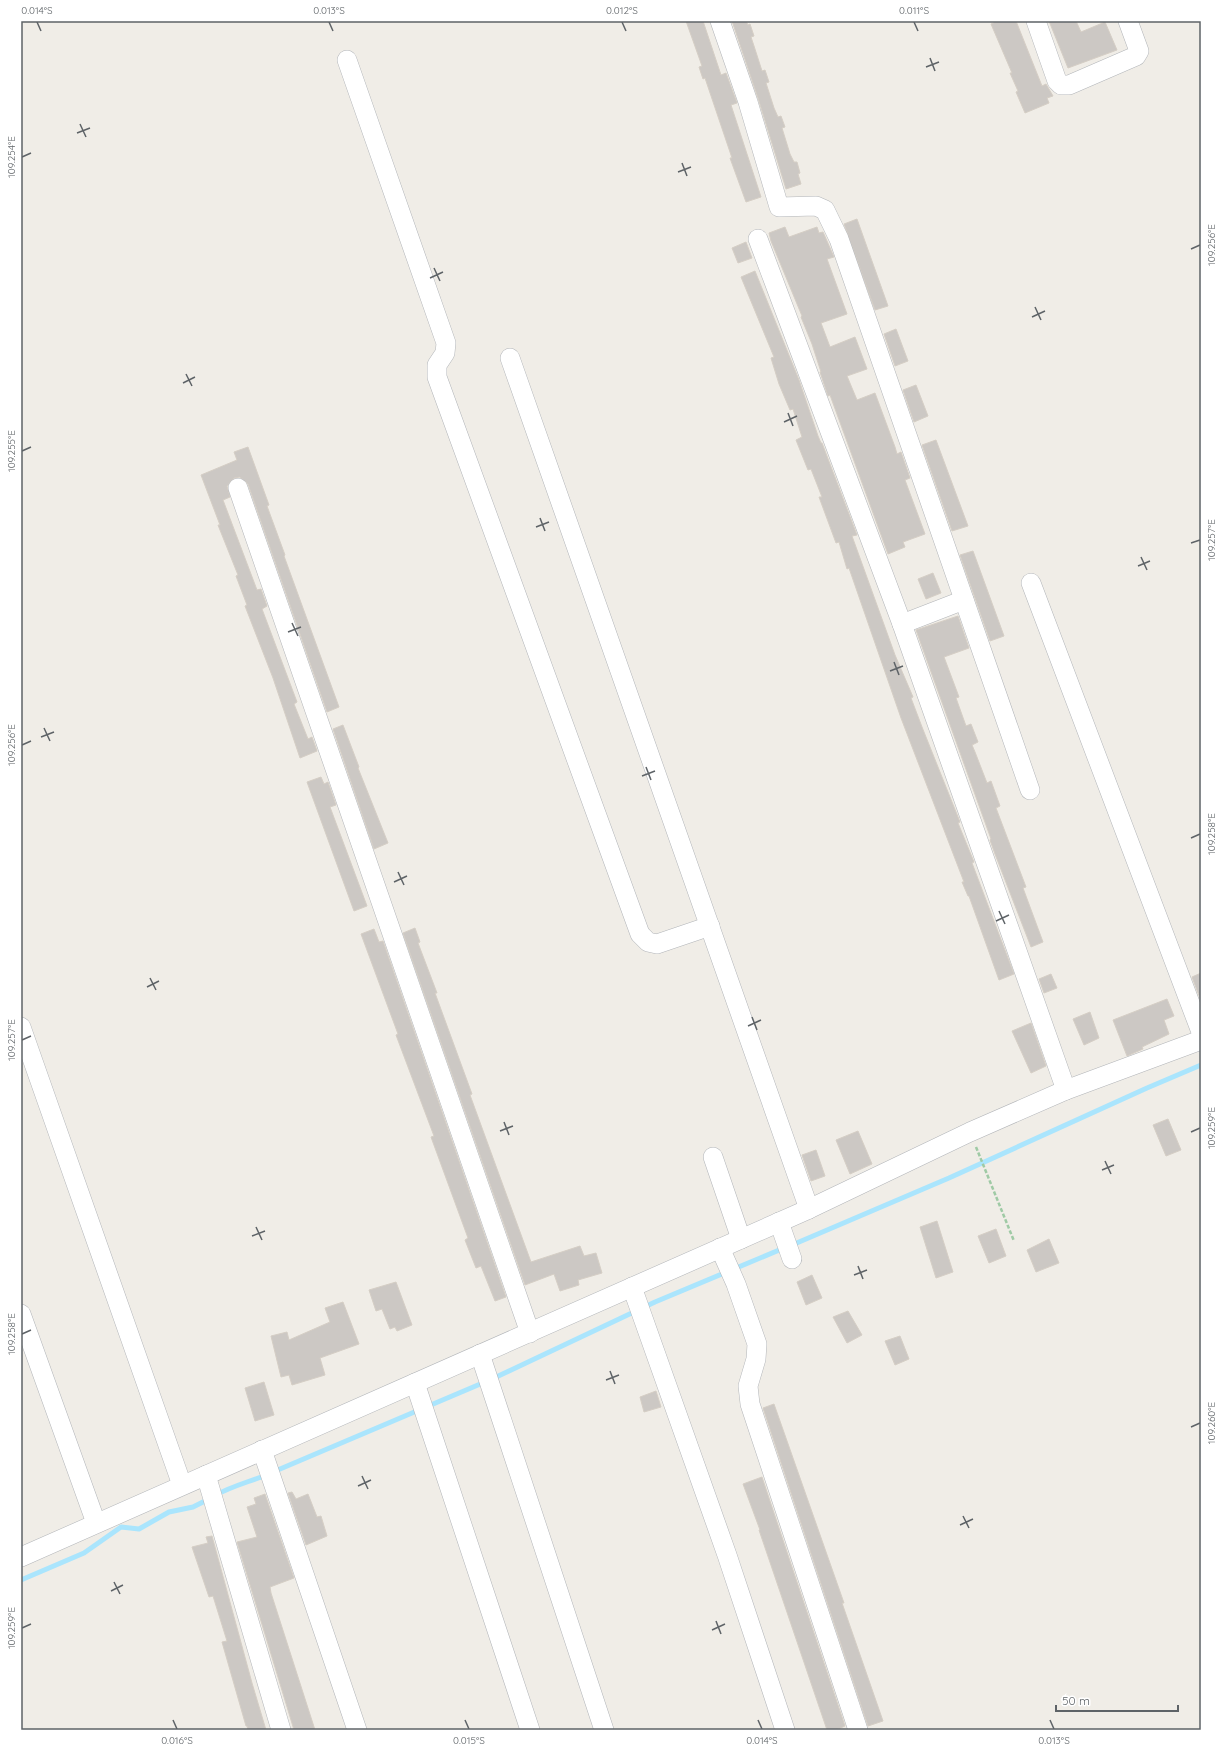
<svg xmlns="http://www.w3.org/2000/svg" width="1222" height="1751" font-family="Quicksand,sans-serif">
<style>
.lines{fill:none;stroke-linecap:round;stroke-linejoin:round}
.stream{stroke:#aae5fd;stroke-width:5}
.building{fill:#ccc8c4;stroke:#d5cec5}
.minor-casing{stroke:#b2b5b9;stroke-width:20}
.path{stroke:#9fcaa5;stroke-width:2.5;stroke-dasharray:4 2;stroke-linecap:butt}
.minor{stroke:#fff;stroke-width:19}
.ticks{fill:none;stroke:#5e6367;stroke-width:1.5}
.neatline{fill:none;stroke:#5e6367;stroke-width:1.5}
.ticks-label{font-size:10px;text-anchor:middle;fill:#5e6367}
</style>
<rect width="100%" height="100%" fill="#f0ede7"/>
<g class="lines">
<!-- stream -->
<g class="stream">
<polyline points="792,1245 949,1178 1147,1088 1201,1065"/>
<polyline points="492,1379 655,1302 784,1248"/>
<polyline points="273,1472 485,1382"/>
<path d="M216 1495C232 1486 249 1482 266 1475"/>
<polyline points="21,1580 84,1553 121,1527 139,1529 169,1512 193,1507 209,1499"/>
</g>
</g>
<!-- building -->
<g class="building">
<polygon points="686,21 703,21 721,75 726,73 737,103 731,105 761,197 746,202 730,158 732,158 705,78 703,79 699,67 702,66"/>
<polygon points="732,21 746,21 748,25 750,24 754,36 751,37 754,46 762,71 765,70 769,82 766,83 774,108 778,117 781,116 785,127 782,128 790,154 794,162 797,162 800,173 798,174 801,184 786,189 758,98"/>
<polygon points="998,21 1016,21 1042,86 1046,84 1053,96 1047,98 1049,103 1025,113 1016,92 1018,91 1010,73 1012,73 991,24"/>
<polygon points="1049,21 1076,21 1081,32 1105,22 1117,50 1068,68"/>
<polygon points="857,219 888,306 875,310 844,224"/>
<polygon points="785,227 789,237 817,227 819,233 823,232 834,257 827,259 847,314 821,323 830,347 855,337 867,369 847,376 857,400 875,393 895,447 897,454 901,452 910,478 905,480 925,534 903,542 905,547 888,554 830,395 828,396 820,372 821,372 812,344 801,317 802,316 771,241 769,233"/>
<polygon points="746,242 752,258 738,263 732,248"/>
<polygon points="755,271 799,380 818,436 821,443 822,443 857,535 852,536 895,655 913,697 911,698 922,727 960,822 958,823 974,862 972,863 1014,974 999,980 969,896 968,896 962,882 964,882 901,718 849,568 847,569 839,542 836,543 819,497 822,497 811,469 808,470 796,440 802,437 793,409 790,410 779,384 771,358 774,357 741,277"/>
<polygon points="896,329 908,361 895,366 884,334"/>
<polygon points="916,385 928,416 914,422 903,390"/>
<polygon points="936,440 968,526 952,531 922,445"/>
<polygon points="248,447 269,505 267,506 285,555 284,556 339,707 327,712 248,484 240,477 234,478 227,486 230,497 223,500 257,590 261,589 267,606 262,609 297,702 294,704 308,739 312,737 317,751 300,758 273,678 245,606 247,605 236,576 238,575 218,525 220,525 201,475 237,460 234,452"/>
<polygon points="973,551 1004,636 990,641 960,555"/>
<polygon points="933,573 941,593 926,599 918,579"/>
<polygon points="958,616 969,648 944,657 959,697 956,698 966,726 971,724 978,742 972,745 975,752 987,783 991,781 1000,806 996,808 1026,887 1023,888 1043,942 1031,947 995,854 990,840 991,839 916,630"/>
<polygon points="343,725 359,767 358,768 388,843 374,849 333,729"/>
<polygon points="321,777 324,784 328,782 336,805 330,807 367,906 354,911 307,782"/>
<polygon points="415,928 420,942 418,943 437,993 435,993 472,1094 470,1095 531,1262 580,1246 584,1256 596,1253 602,1273 578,1280 579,1285 560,1291 554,1274 525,1285 403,933"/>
<polygon points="374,929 379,942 383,941 506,1297 495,1301 481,1266 476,1268 465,1240 468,1238 431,1137 434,1136 396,1035 398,1034 361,934"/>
<polygon points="1201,973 1201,1001 1192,977"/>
<polygon points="1051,974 1057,988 1044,993 1039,979"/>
<polygon points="1167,999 1174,1016 1164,1020 1169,1034 1142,1047 1143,1049 1127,1056 1113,1020"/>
<polygon points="1090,1012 1099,1038 1084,1045 1073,1019"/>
<polygon points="1031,1023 1046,1066 1031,1073 1012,1031"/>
<polygon points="1168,1119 1181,1150 1166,1156 1153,1125"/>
<polygon points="858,1131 872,1164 850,1174 836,1140"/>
<polygon points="816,1150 825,1176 811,1181 802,1155"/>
<polygon points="937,1221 953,1272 936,1278 920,1227"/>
<polygon points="996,1229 1006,1256 989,1263 978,1236"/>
<polygon points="1049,1239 1059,1263 1036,1272 1027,1250"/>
<polygon points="812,1275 822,1298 806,1305 797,1282"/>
<polygon points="396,1282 412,1325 397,1331 395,1327 390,1329 382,1309 376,1311 369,1290"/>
<polygon points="343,1302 359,1344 320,1358 325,1375 292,1385 289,1375 281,1377 271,1336 287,1332 289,1340 330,1322 325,1308"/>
<polygon points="848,1311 862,1335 847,1343 833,1317"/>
<polygon points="900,1336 909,1359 895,1365 885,1341"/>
<polygon points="264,1382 274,1415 255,1421 245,1388"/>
<polygon points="656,1391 661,1407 644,1412 640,1397"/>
<polygon points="774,1404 844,1603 842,1603 883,1721 868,1726 763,1408"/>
<polygon points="762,1477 845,1726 836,1730 827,1730 759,1530 760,1530 743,1484"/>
<polygon points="292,1492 296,1499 308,1494 317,1517 321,1516 327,1536 306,1545 288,1493"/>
<polygon points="265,1494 294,1578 270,1587 271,1593 315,1730 294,1730 237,1542 257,1537 247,1507 256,1504 254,1498"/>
<polygon points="212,1536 252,1683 266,1730 248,1730 247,1726 246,1726 222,1642 227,1641 213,1596 209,1597 192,1547 208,1543 206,1537"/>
</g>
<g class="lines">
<defs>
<g id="minor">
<polyline points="720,21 748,102 779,207 816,206 825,210 839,239 1030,790"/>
<polyline points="1036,21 1057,81 1061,85 1069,85 1136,56 1139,51 1128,21"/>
<polyline points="347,60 446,343 445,353 437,365 437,377 640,934 648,942 657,944 710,926"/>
<polyline points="758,239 902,624 1066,1090"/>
<polyline points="510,358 809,1209"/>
<polyline points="238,488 530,1333"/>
<polyline points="1031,583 1201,1032"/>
<polyline points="902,624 964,600"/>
<polyline points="21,1027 182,1485"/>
<polyline points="713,1157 741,1239"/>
<polyline points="779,1222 792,1259"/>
<polyline points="720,1248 736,1284 757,1344 756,1359 748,1386 750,1404 858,1730"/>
<polyline points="632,1287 727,1555 785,1730"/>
<polyline points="21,1314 96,1523"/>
<polyline points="480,1354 604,1730"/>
<polyline points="415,1383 530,1730"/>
<polyline points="262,1450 357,1730"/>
<polyline points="206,1475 281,1730"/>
<polyline points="21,1557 809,1209 970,1132 1066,1090 1201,1040"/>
</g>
</defs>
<!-- minor casing -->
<use href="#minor" class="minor-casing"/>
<!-- path -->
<polyline class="path" points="976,1147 1014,1241"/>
<!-- minor -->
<use href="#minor" class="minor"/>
</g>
<!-- ticks -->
<path class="ticks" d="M37 22 41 31M329 22 333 31M622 22 626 31M914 22 918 31M930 58 935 71M926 67 939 62M80 124 86 137M77 133 90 128M22 157 31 153M682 163 687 176M678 172 691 167M1191 249 1200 245M434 268 440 281M430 278 443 272M1035 307 1041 320M1032 317 1045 311M186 374 192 386M183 383 195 377M788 413 793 426M784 422 797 416M22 451 31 447M540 518 545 531M536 527 549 522M1191 543 1200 540M1141 557 1147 570M1138 566 1150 561M292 623 298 636M288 632 301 627M894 662 899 675M890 671 903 666M44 728 50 741M41 737 54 732M22 745 31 741M646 767 651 780M642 776 655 771M1191 838 1200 834M398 872 404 885M394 882 407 876M999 911 1005 924M996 921 1009 915M150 978 156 990M147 987 159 981M752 1017 757 1030M748 1026 761 1020M22 1040 31 1036M504 1122 509 1135M500 1131 513 1126M1191 1132 1200 1128M1105 1161 1111 1174M1102 1170 1114 1165M256 1227 262 1240M252 1236 265 1231M858 1266 863 1279M854 1275 867 1270M22 1334 31 1330M610 1371 615 1384M606 1380 619 1375M1191 1427 1200 1423M362 1476 368 1489M358 1486 371 1480M963 1516 969 1528M960 1525 973 1519M114 1582 120 1594M111 1591 123 1585M716 1621 721 1634M22 1628 31 1624M712 1630 725 1624M173 1720 177 1729M465 1720 469 1729M758 1720 762 1729M1050 1720 1054 1729"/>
<!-- border -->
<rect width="1222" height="1751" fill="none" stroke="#ffffff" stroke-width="44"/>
<!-- scale -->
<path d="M1056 1705v6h122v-6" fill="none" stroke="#5e6367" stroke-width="2"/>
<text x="1062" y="1705" font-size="12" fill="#5e6367" stroke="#ffffff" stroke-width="3" paint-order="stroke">50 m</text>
<rect x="22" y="22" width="1178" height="1707" class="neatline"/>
<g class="ticks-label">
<text x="37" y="14">0.014°S</text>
<text x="329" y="14">0.013°S</text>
<text x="622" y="14">0.012°S</text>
<text x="914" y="14">0.011°S</text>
<text transform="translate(11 157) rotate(-90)" y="4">109.254°E</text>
<text transform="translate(1211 245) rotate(-90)" y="4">109.256°E</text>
<text transform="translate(11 451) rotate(-90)" y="4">109.255°E</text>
<text transform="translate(1211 540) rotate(-90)" y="4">109.257°E</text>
<text transform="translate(11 745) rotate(-90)" y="4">109.256°E</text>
<text transform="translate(1211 834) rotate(-90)" y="4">109.258°E</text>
<text transform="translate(11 1040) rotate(-90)" y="4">109.257°E</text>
<text transform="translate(1211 1128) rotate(-90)" y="4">109.259°E</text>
<text transform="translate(11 1334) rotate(-90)" y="4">109.258°E</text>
<text transform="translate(1211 1423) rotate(-90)" y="4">109.260°E</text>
<text transform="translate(11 1628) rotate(-90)" y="4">109.259°E</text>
<text x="177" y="1744">0.016°S</text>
<text x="469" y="1744">0.015°S</text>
<text x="762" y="1744">0.014°S</text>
<text x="1054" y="1744">0.013°S</text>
</g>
</svg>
